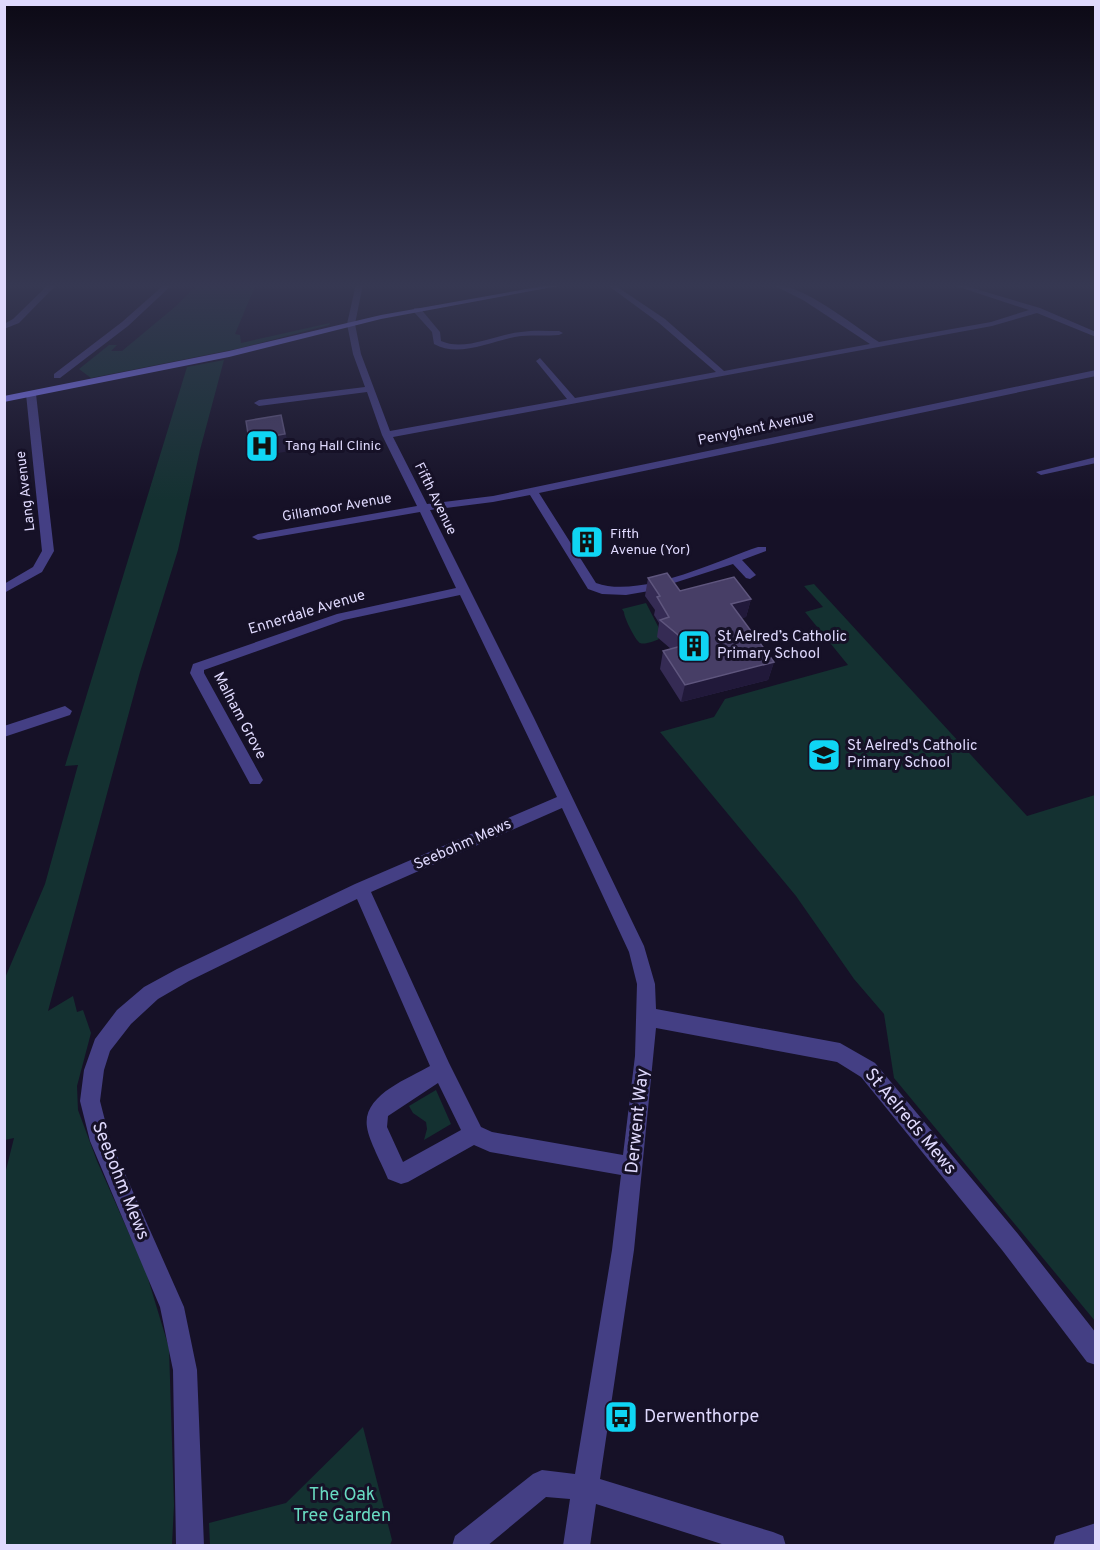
<svg xmlns="http://www.w3.org/2000/svg" width="1100" height="1550" font-family="Overpass,sans-serif">
<style>
.green{fill:#143131}
.lines{fill:none;stroke-linecap:round;stroke-linejoin:round}
.street{fill:#443f84;fill-rule:evenodd}
.secondary{fill:#7d75f8;fill-rule:evenodd}
.wall{fill:#352b54}
.shaded-wall{fill:#21193a}
.building{fill:#473e66;stroke:#5f567e;stroke-width:1.5}
.labels{text-anchor:middle;dominant-baseline:central;stroke-width:6;stroke-linejoin:round;paint-order:stroke}
.far-street-label{font-size:14px;fill:#dfd9fd;stroke:#161127}
.far-poi-label{font-size:14px;fill:#dfd9fd;stroke:#161127;text-anchor:start}
.street-label{font-size:15px;fill:#dfd9fd;stroke:#161127}
.poi-label{font-size:15px;fill:#dfd9fd;stroke:#161127;text-anchor:start}
.near-street-label{font-size:18px;fill:#dfd9fd;stroke:#161127}
.near-poi-label{font-size:18px;fill:#dfd9fd;stroke:#161127;text-anchor:start}
.near-park-label{font-size:18px;fill:#68dbc2;stroke:#161127}
</style>
<rect width="100%" height="100%" fill="#161127"/>
<!-- green -->
<g class="green">
<polygon points="195,284 256,284 235,334 240,335 241,343 330,323 329,325 241,348 91,378 79,369 109,345 117,345 111,351 122,351 176,306 196,286"/>
<polygon points="224,360 200,450 178,550 140,672 48,1011 73,996 77,1012 83,1010 91,1033 77,1086 78,1110 97,1161 146,1272 169,1348 174,1505 172,1545 5,1546 4,1178 14,1138 5,1140 5,978 45,884 78,765 65,766 187,367"/>
<polygon points="814,584 1027,816 1095,795 1095,1321 894,1078 884,1014 854,979 796,896 660,732 714,717 725,699 848,665 805,612 823,607 804,586"/>
<path d="M646 603 663 636 658 638 659 639C654 641 645 645 640 643 636 641 624 618 624 612L622 609Z"/>
<polygon points="436,1090 451,1124 424,1140 427,1129 426,1122 413,1113 409,1106"/>
<polygon points="363,1427 392,1540 390,1545 210,1545 209,1523 286,1503"/>
</g>
<g class="lines">
<!-- street -->
<g class="street">
<polygon points="49,284 57,284 19,323 4,329 4,324 13,319"/>
<polygon points="165,284 173,284 128,326 60,378 54,378 54,374 122,322"/>
<path d="M356 284H363L355 324 361 354 390 431 567 399 536 361 540 358 575 398 716 372 659 323 606 284H613L665 319 724 371 870 344 803 300 771 284C803 284 851 324 879 342L991 322 1029 310 950 284H959L1040 308 1096 332V337L1037 313 992 326 393 437 427 504 493 496 1096 370V376L539 493 596 583C640 599 716 561 758 547H766V551L742 560 756 575 750 579 746 578 733 564 649 591 626 595 602 594 588 589 530 495 493 502 430 510 534 718 644 946 655 984 656 1009 840 1043 875 1063 1018 1234 1096 1333V1365L1087 1362 1002 1250 861 1077 837 1062 656 1028 634 1250 600 1479 773 1532 783 1536 786 1546H728L596 1504 590 1546H563L570 1499 546 1497 487 1546H452L455 1536 533 1474 542 1470 575 1474 612 1250 621 1175 490 1152 474 1145 408 1182 401 1184 388 1179C382 1164 369 1141 367 1127 362 1095 408 1079 430 1066L357 899 189 981 158 999 131 1024 110 1051 104 1070 100 1101 110 1140 184 1307 197 1370 204 1546H176L173 1370 160 1307 90 1141 80 1101 84 1070 95 1039 117 1010 144 987 177 969 355 884 557 797 460 595 344 620 204 670V673L263 780 260 784H250L190 673 193 664 337 614 456 588 420 512 258 540 252 537 258 534 417 506 382 435 367 392 259 406 254 403 259 400 365 387 353 354 347 324ZM562 808 629 952 637 984 635 1056 623 1155 492 1132 481 1127 449 1063 371 892ZM438 1083 461 1130 403 1162 387 1127 388 1116Z"/>
<path d="M414 308H420L440 332 441 341C465 352 496 334 521 332 533 330 546 331 559 331L563 333 559 335C547 336 534 335 521 336 494 339 460 359 434 344L432 332 414 312Z"/>
<polygon points="31,391 36,394 54,551 42,572 4,593 4,584 33,567 42,551 26,394"/>
<polygon points="1096,457 1096,463 1041,475 1036,472"/>
<polygon points="65,706 72,711 70,715 4,737 4,726"/>
<polygon points="1096,1523 1096,1546 1053,1546 1056,1536"/>
</g>
<!-- secondary -->
<polygon class="secondary" points="555,284 569,284 381,319 229,357 4,402 4,396 229,351 381,315"/>
</g>
<!-- wall -->
<polygon class="wall" points="648,578 680,591 751,599 746,617 741,618 774,662 768,680 681,702 660,669 663,651 671,649 657,637 659,623 654,615 655,610 645,596"/>
<!-- shaded-wall -->
<g class="shaded-wall">
<polygon points="281,415 290,451 255,457 249,440"/>
<polygon points="751,599 746,617 727,622 731,604"/>
<polygon points="774,662 768,680 681,702 685,685"/>
</g>
<!-- building -->
<g class="building">
<polygon points="281,415 285,434 249,440 246,421"/>
<polygon points="667,573 680,591 734,577 751,599 731,604 774,662 685,685 663,651 689,644 660,620 669,617 657,597 660,596 648,578"/>
</g>
<!-- sky -->
<linearGradient id="sky" x2="0" y2="1"><stop stop-color="#0c0915"/><stop offset="0.57" stop-color="#363852"/><stop offset="1" stop-color="#363852" stop-opacity="0"/></linearGradient>
<rect width="1100" height="501" fill="url(#sky)"/>
<!-- icons -->
<defs>
<symbol id="hospital-square" viewBox="-11 -11 22 22"><rect x="-9" y="-9" width="18" height="18" rx="4" fill="#0fd5f4" stroke="#161127"/><path d="M-5-5h3v3.5h4V-5h3V5h-3V1.5h-4V5h-3Z" fill="#111"/></symbol>
<symbol id="building-square" viewBox="-11 -11 22 22"><rect x="-9" y="-9" width="18" height="18" rx="4" fill="#0fd5f4" stroke="#161127"/><path d="M-4-6H4V6H1V3H-1V6H-4ZM-2.5-4.3h1.7v1.8h-1.7ZM.8-4.3h1.7v1.8H.8ZM-2.5-1h1.7V.8h-1.7ZM.8-1h1.7V.8H.8Z" fill="#111"/></symbol>
<symbol id="school-square" viewBox="-11 -11 22 22"><rect x="-9" y="-9" width="18" height="18" rx="4" fill="#0fd5f4" stroke="#161127"/><path d="M0-5L7-2L0 1L-7-2ZM-4 1L0 2.5L4 1V4Q0 6-4 4Z" fill="#111"/></symbol>
<symbol id="bus-square" viewBox="-11 -11 22 22"><rect x="-9" y="-9" width="18" height="18" rx="4" fill="#0fd5f4" stroke="#161127"/><path d="M-5-6H5V4H4V6H2V4H-2V6H-4V4H-5ZM-3.5-4V0h7V-4ZM-3.5 1.2v1.5H-2V1.2ZM2 1.2v1.5H3.5V1.2Z" fill="#111"/></symbol>
</defs>
<g fill-rule="evenodd">
<use href="#hospital-square" x="243" y="427" width="38" height="38"/>
<use href="#building-square" x="568" y="523" width="38" height="38"/>
<use href="#building-square" x="675" y="627" width="38" height="38"/>
<use href="#school-square" x="805" y="736" width="38" height="38"/>
<use href="#bus-square" x="602" y="1398" width="38" height="38"/>
</g>
<g class="labels">
<!-- far-street labels -->
<g class="far-street-label">
<text transform="translate(756 429) rotate(-12)">Penyghent Avenue</text>
<text transform="translate(26 491) rotate(-97)">Lang Avenue</text>
<text transform="translate(435 499) rotate(64)">Fifth Avenue</text>
<text transform="translate(337 508) rotate(-10)">Gillamoor Avenue</text>
</g>
<!-- far-poi labels -->
<g class="far-poi-label">
<text x="285" y="446">Tang Hall Clinic</text>
<text x="610" y="534">Fifth<tspan x="610" dy="16">Avenue (Yor)</tspan></text>
</g>
<!-- street labels -->
<g class="street-label">
<text transform="translate(307 613) rotate(-17)">Ennerdale Avenue</text>
<text transform="translate(239 716) rotate(62)">Malham Grove</text>
<text transform="translate(463 845) rotate(-24)">Seebohm Mews</text>
</g>
<!-- poi labels -->
<g class="poi-label">
<text x="717" y="637">St Aelred’s Catholic<tspan x="717" dy="17">Primary School</tspan></text>
<text x="847" y="746">St Aelred's Catholic<tspan x="847" dy="17">Primary School</tspan></text>
</g>
<!-- near-street labels -->
<g class="near-street-label">
<text transform="translate(638 1121) rotate(-84)">Derwent Way</text>
<text transform="translate(910 1122) rotate(50)">St Aelreds Mews</text>
<text transform="translate(120 1181) rotate(68)">Seebohm Mews</text>
</g>
<!-- near-poi labels -->
<g class="near-poi-label">
<text x="644" y="1417">Derwenthorpe</text>
</g>
<!-- near-park labels -->
<g class="near-park-label">
<text x="342" y="1495">The Oak<tspan x="342" dy="21">Tree Garden</tspan></text>
</g>
</g>
<!-- border -->
<rect width="1100" height="1550" fill="none" stroke="#dfd9fd" stroke-width="12"/>
</svg>
